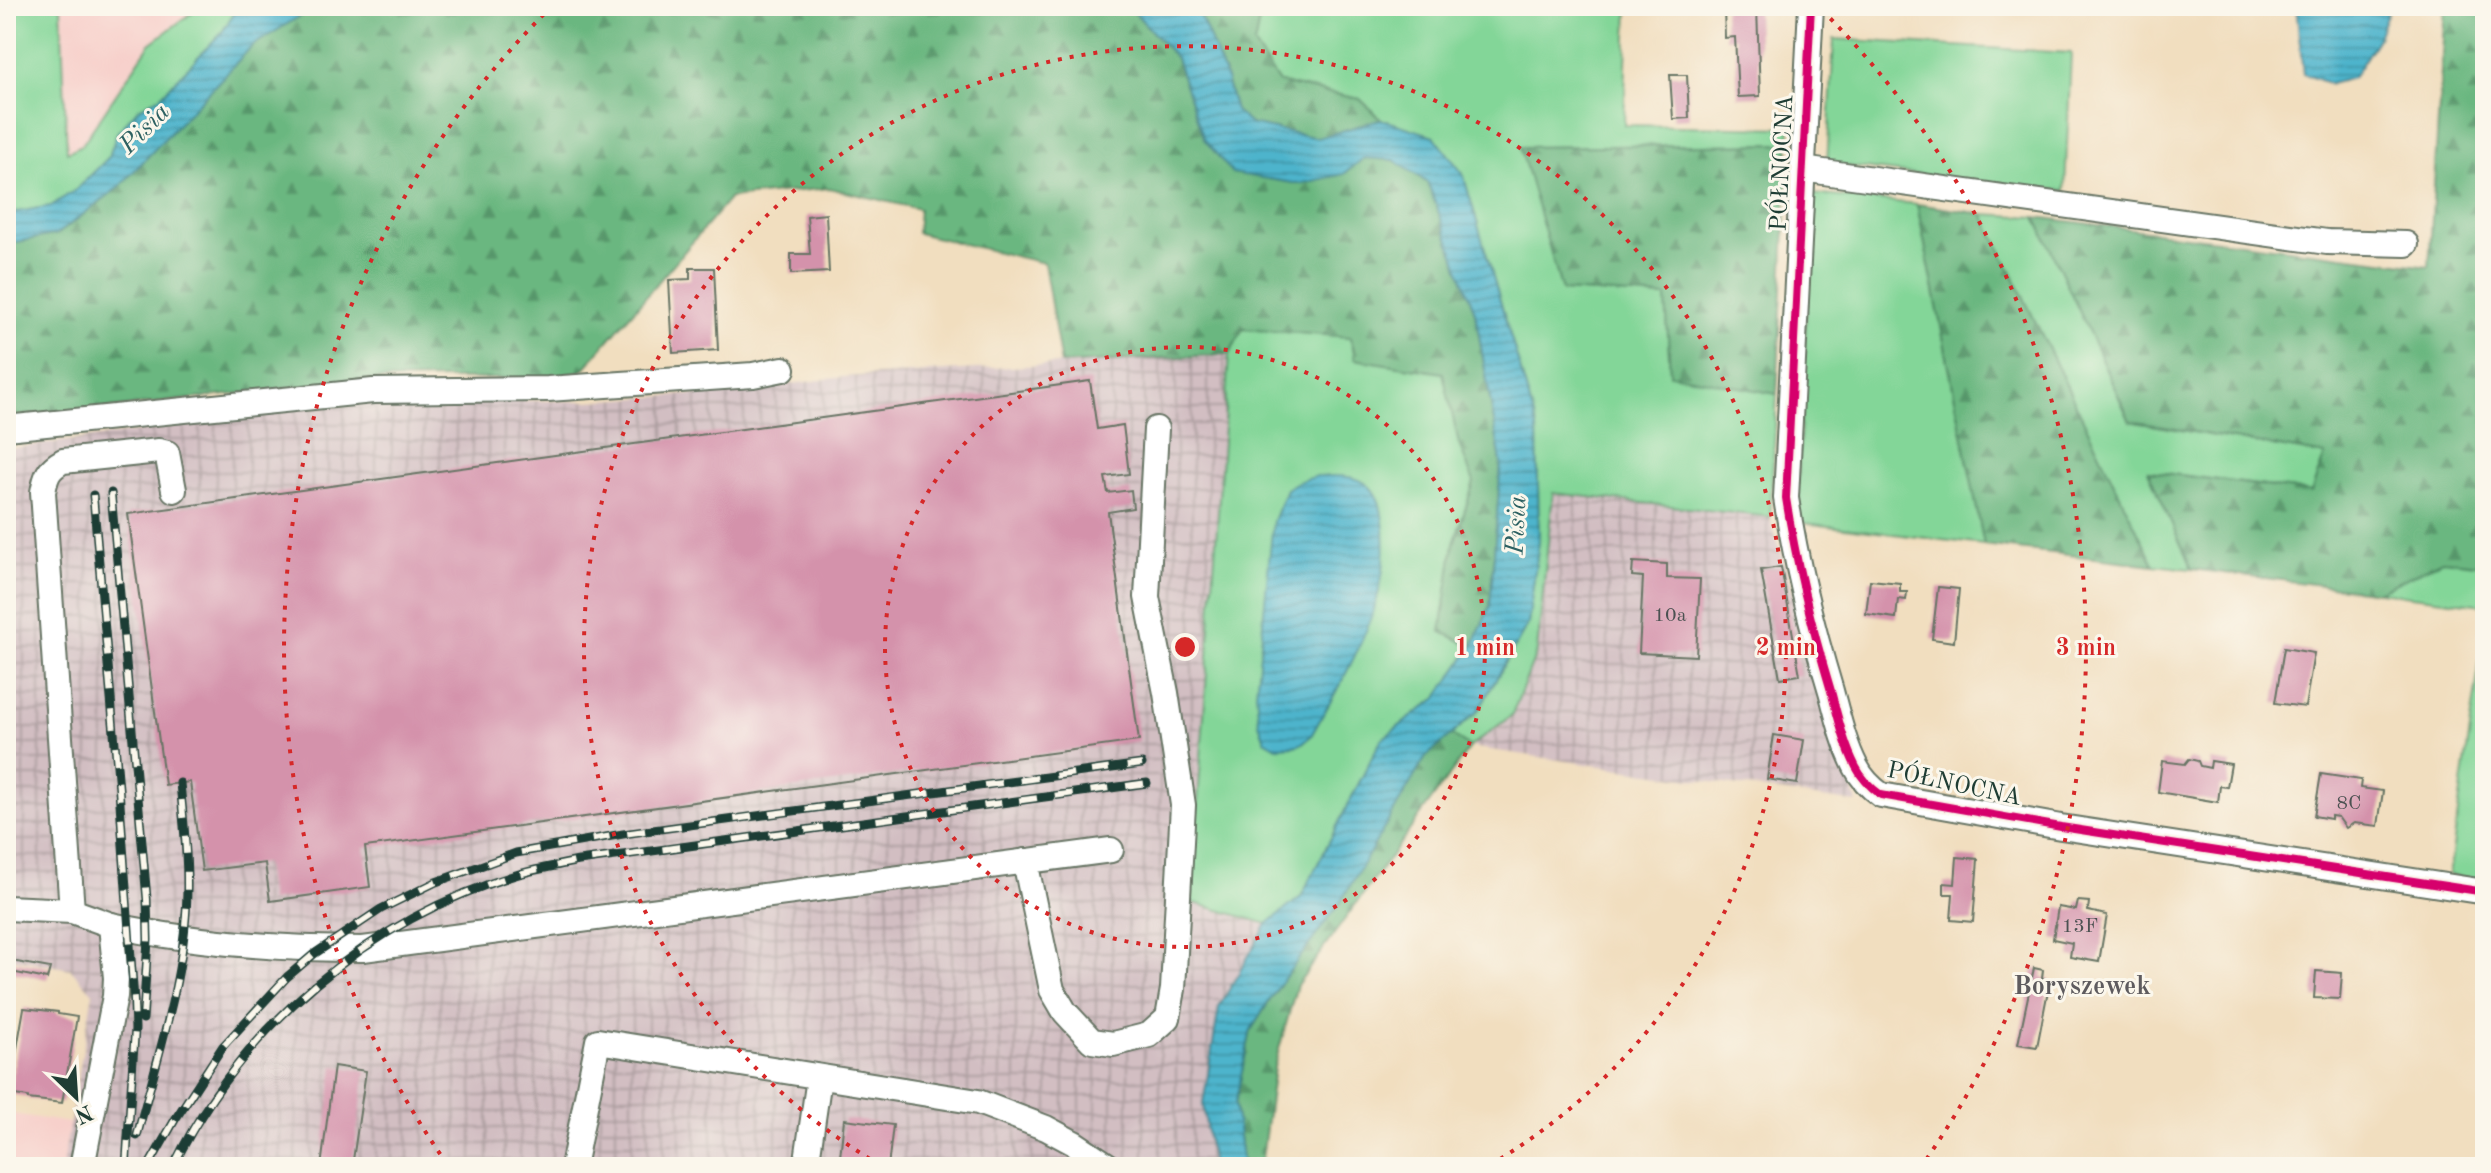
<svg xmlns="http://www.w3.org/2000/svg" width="2491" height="1173" font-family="'Old Standard TT',serif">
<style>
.built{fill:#f7d0cb}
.industrial{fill:url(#industrial-grid)}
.green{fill:#83d698;stroke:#518a66;stroke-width:2}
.forest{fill:url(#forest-firs);stroke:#447a5a;stroke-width:2}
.water{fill:url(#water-rules);stroke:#367880;stroke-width:2}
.building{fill:#d492ab}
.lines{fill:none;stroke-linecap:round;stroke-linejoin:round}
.minor-casing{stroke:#687565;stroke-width:28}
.minor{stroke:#fff;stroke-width:24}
.rail-casing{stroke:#1f3d34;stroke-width:9}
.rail{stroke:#fbf7ec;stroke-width:6;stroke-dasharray:18;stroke-linecap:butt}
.cycleway-casing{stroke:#fbf7ec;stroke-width:13}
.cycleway{stroke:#d6006c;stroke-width:8}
.ring{fill:none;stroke:#d62828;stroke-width:4;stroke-dasharray:4 8}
.labels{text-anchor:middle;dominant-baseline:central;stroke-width:6;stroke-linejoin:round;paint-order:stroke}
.number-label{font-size:20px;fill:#4c5252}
.street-label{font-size:24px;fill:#1f3d34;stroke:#fbf7ec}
.water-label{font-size:26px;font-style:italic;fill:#2d6162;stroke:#fbf7ec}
.neighbourhood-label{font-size:26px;font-weight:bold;fill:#5e5b5e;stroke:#fbf7ec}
.centre{fill:#d62828;stroke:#fbf7ec;stroke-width:4}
.ring-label{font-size:24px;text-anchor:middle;font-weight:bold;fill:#d62828;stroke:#fbf7ec;stroke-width:6;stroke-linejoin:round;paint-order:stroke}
</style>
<defs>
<pattern id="industrial-grid" width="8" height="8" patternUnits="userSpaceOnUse" patternTransform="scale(2)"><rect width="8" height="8" fill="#d2bec2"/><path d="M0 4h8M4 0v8" fill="none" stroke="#aa9c9e"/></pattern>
<pattern id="forest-firs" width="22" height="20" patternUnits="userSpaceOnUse" patternTransform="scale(2)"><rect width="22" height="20" fill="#6ab780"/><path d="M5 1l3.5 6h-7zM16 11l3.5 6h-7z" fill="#57966a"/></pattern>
<pattern id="water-rules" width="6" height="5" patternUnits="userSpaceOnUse" patternTransform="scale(2)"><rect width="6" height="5" fill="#4db4cc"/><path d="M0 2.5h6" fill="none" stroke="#3f94a6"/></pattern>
</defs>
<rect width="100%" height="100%" fill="#fbf7ec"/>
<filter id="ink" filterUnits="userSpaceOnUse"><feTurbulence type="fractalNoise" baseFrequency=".0125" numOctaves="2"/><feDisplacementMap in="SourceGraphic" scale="16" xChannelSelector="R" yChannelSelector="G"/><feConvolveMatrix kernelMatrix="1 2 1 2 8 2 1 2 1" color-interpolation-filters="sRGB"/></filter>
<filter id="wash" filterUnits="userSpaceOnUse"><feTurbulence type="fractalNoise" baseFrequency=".006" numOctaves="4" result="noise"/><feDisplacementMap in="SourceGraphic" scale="32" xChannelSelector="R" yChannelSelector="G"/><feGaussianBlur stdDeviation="1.8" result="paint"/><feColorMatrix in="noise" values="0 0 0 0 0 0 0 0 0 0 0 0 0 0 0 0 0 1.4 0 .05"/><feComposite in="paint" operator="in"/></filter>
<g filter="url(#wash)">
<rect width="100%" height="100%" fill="#f1debf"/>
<!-- built -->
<g class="built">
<polygon points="61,6 201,6 150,44 82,145 66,153"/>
<polygon points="6,1113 70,1123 62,1167 6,1167"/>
</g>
<!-- industrial -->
<g class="industrial">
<polygon points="1229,354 1191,902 1267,924 1219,1007 1203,1104 1212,1167 62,1167 93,993 71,969 6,957 6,449 202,423 275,408 445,400 588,401 730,392 844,377"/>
<polygon points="1553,493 1770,517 1857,803 1470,747 1512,715 1537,651"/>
</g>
<!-- green -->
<g class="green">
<polygon points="6,6 61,6 67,152 82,145 150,44 201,6 238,6 223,31 160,97 139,108 117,133 109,157 77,189 51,206 6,214"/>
<polygon points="1262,6 1628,6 1624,125 1790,128 1789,144 1521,147 1562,291 1666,297 1670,373 1777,394 1770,517 1553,493 1537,651 1512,715 1470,747 1451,735 1477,712 1528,624 1539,541 1537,427 1463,174 1434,136 1381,119 1360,99 1279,83 1254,45"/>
<polygon points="1834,39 2071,53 2065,191 1827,164"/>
<polygon points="1812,194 1917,204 1984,545 1796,522"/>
<polygon points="1983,214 2036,217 2130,421 2325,455 2311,492 2149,471 2192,569 2154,565"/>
<polygon points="1243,329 1352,337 1355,359 1444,373 1459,444 1474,482 1454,544 1441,632 1473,646 1437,698 1381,740 1301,897 1271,925 1191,902 1229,354"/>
<polygon points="2443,559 2485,565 2485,605 2378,592"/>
<polygon points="2485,626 2485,881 2449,875"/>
</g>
<!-- forest -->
<g class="forest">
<polygon points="316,6 1129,6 1176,58 1204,139 1344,174 1364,158 1394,160 1428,183 1475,312 1501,462 1490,606 1473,646 1441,632 1454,544 1474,482 1459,444 1443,373 1355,359 1351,337 1243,329 1229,354 1061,364 1044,263 917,233 919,209 829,188 730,198 582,371 552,378 359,380 112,408 6,417 6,244 58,234 119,187 252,46"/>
<polygon points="1196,6 1262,6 1254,45 1279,83 1360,99 1381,119 1318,138 1250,124 1235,111 1224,72"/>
<polygon points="2445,6 2485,6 2485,565 2443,560 2378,592 2192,569 2148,471 2311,492 2325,455 2130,421 2036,217 2429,267"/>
<polygon points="1789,144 1777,394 1670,374 1666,297 1562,291 1520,147"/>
<polygon points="1917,204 1983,214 2154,565 1984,545"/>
<polygon points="1451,735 1470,747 1297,985 1274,1067 1262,1158 1264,1167 1243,1167 1235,1104 1251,1030 1426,757"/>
</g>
<!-- water -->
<g class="water">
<polygon points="238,6 316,6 252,46 119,187 57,234 6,244 6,214 51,206 77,189 109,157 117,133 139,108 160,97 223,31"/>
<polygon points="1129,6 1196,6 1224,72 1235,111 1250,124 1318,138 1381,119 1434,136 1463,174 1537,427 1539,541 1528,624 1477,712 1426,757 1340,903 1278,987 1251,1030 1235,1104 1243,1167 1212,1167 1203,1104 1219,1007 1267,924 1301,897 1381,740 1437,698 1473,646 1490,606 1501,462 1475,312 1428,183 1394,160 1364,158 1344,174 1299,184 1232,173 1204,139 1176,58"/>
<polygon points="2296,6 2390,6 2377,40 2353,78 2330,84 2303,74"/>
<path d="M1317 476C1331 476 1346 475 1359 480 1374 486 1380 500 1382 514 1397 595 1349 668 1311 736L1301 744 1294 746 1277 747 1265 740 1259 723 1256 693 1273 521 1286 489 1298 482Z"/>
</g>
<g id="blocks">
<!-- building -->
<g class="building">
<polygon points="1757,8 1760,96 1738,97 1735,37 1725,38 1724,9"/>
<polygon points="1670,75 1687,75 1689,118 1673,119"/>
<polygon points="826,214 829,272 791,274 791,254 810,254 807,216"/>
<polygon points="690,268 714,268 718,350 673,353 669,280 690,279"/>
<polygon points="1090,381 1097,429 1123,425 1129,474 1105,477 1108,493 1131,490 1133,508 1108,512 1139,741 365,847 370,887 270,901 265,863 202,871 190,782 165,785 128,514"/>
<polygon points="1633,562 1667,564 1667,578 1700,579 1696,656 1639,653 1643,577 1632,576"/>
<polygon points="1781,567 1800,675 1780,678 1761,570"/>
<polygon points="1870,580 1900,583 1900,592 1907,592 1906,600 1898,599 1896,618 1866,614"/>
<polygon points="1938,587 1959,589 1954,642 1932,639"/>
<polygon points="2284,648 2314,653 2305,707 2275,703"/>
<polygon points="1774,735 1804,740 1797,784 1767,779"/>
<polygon points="2189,759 2198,761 2200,766 2210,768 2211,761 2231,764 2227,787 2220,786 2218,802 2158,792 2162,761 2185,764"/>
<polygon points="2321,774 2361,780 2360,788 2383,791 2378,826 2354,823 2346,828 2338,817 2331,816 2331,819 2314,816"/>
<polygon points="1957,857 1978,859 1973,922 1951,920 1953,894 1944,894 1944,883 1955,884"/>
<polygon points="2078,901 2089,902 2088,911 2107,915 2099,962 2070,957 2072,943 2053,939 2058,907 2076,910"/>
<polygon points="6,960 50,968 47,979 6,971"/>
<polygon points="2034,968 2043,970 2042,978 2050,980 2037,1047 2018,1044"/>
<polygon points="2316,971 2342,973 2340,999 2314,998"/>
<polygon points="24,1008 58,1012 58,1014 77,1017 62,1103 28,1099 28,1097 9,1094"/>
<polygon points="334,1066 366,1071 352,1167 321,1167"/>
<polygon points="844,1119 893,1125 888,1167 839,1167"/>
</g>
</g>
</g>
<g filter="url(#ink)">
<use href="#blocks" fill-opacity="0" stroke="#687565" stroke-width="2"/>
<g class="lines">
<defs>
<g id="minor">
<path d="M1811 6 1786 498C1796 563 1812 628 1831 691 1838 717 1844 744 1856 767 1862 779 1870 787 1881 795L2061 827 2485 892"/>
<polyline points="1802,169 2327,242 2406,244"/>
<polyline points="6,428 373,391 548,389 753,375 783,369"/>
<polyline points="1025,861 1052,990 1065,1012 1092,1041 1113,1044 1149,1035 1168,1018 1173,989 1183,805 1166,693 1147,597 1156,429"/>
<polyline points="6,908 72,911 111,925 116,978 115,996 82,1167"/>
<path d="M72 911 43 492C46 476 48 469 63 461L159 451 167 453 174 490"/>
<path d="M111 925C194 943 279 949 363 949L1111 850"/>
<polyline points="573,1167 598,1041 978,1102 1046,1128 1074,1143 1110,1167"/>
<polyline points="806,1167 819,1078"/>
</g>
</defs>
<!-- minor casing -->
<use href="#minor" class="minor-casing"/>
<!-- minor -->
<use href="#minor" class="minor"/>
<defs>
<g id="rail">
<polyline points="111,493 147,899 148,940 143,1019"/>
<polyline points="93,495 119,789 134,1001 135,1029 126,1167"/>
<path d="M137 1136C158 1054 188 968 187 882 187 849 183 816 180 783"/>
<polyline points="148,1167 176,1118 223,1046 287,977 314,954 381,909 436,882 516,853 623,834 1142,764"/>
<path d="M173 1167C240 1028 370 918 519 874 538 869 559 865 579 861L1147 783"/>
</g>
</defs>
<!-- rail casing -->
<use href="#rail" class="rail-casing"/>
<!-- rail -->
<use href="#rail" class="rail"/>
<defs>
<path id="cycleway" d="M1811 6 1786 498C1796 563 1812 628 1831 691 1838 717 1844 744 1856 767 1862 779 1870 787 1881 795L2061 827 2485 892"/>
</defs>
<!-- cycleway casing -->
<use href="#cycleway" class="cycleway-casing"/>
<!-- cycleway -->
<use href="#cycleway" class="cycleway"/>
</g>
</g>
<!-- distance rings -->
<g class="ring">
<circle cx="1185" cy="647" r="300"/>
<path d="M880 1165A601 601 0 1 1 1490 1165"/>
<path d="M447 1164A901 901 0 0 1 548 10M1822 10A901 901 0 0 1 1923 1164"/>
</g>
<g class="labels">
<!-- number labels -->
<g class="number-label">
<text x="1670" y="616">10a</text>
<text x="2349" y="804">8C</text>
<text x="2080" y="927">13F</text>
</g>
<!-- street labels -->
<g class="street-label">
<text transform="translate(1783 163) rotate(-87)">PÓŁNOCNA</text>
<text transform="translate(1954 785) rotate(12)">PÓŁNOCNA</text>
</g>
<!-- water labels -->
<g class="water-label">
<text transform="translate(145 129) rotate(-45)">Pisia</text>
<text transform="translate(1517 525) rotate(-87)">Pisia</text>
</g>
<!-- neighbourhood labels -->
<g class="neighbourhood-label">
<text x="2082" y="987">Boryszewek</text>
</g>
</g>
<circle cx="1185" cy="647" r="12" class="centre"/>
<g class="ring-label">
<text x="1485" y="655">1 min</text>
<text x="1786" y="655">2 min</text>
<text x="2086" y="655">3 min</text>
</g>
<!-- margin -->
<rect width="2491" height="1173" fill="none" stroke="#fbf7ec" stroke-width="32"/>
<!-- north arrow -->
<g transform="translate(76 1097) rotate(155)" stroke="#fbf7ec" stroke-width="6" paint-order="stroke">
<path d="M0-6L14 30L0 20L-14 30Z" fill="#1f3d34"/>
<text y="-12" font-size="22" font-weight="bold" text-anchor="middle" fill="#1f3d34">N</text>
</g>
</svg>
